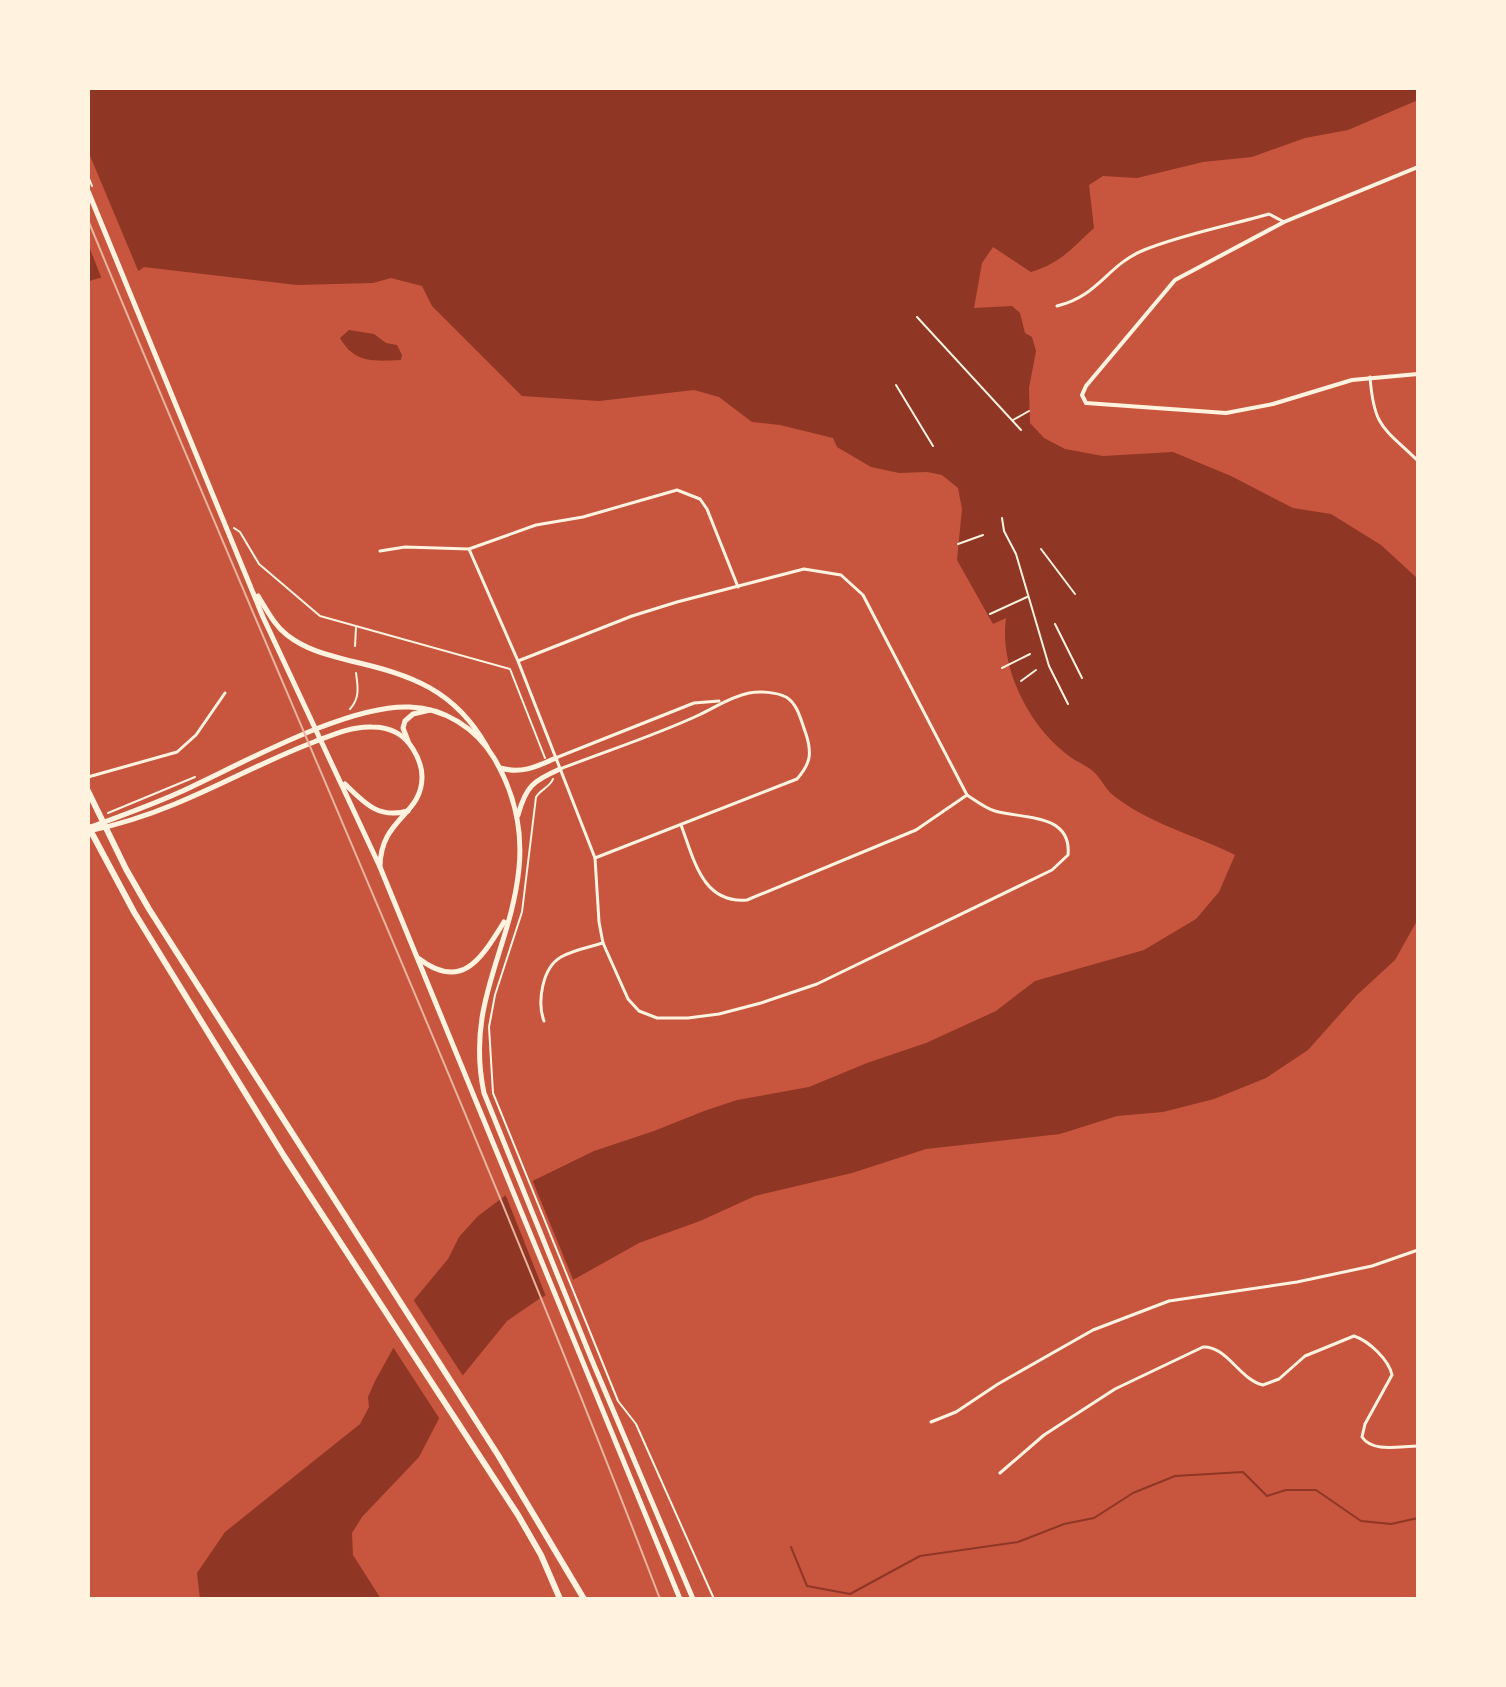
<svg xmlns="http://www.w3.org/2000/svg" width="1506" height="1687" font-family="'Public Sans',sans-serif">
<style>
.water{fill:#8f3625}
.pier{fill:#c8553d}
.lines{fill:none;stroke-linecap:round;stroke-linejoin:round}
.stream{stroke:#8f3625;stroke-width:2}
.path{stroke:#fff3e0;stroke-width:2}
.minor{stroke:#fff3e0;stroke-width:3}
.tertiary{stroke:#fff3e0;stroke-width:4}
.primary{stroke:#fff3e0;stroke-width:5}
.trunk{stroke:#fff3e0;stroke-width:5}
.motorway{stroke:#fff3e0;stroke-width:6}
.rail{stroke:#e9b49f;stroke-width:2}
</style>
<rect width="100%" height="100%" fill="#c8553d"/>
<!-- water -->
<g class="water">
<path d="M88 88H1418V100L1348 130 1305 138 1252 157 1203 162 1137 178 1103 176 1089 185 1094 228C1072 248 1061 263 1031 272L993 247 982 263 974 308 1012 306 1020 313 1025 333 1032 337 1036 351 1029 388 1030 423 1044 438 1065 449 1103 456 1173 452 1231 476 1293 508 1331 514 1381 545 1418 579V919L1395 960 1357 995 1308 1050 1266 1078 1214 1099 1163 1112 1117 1116 1060 1134 926 1149 852 1173 755 1196 700 1221 639 1243 539 1299 507 1321 459 1380 419 1457 362 1517 352 1533 353 1555 381 1599H200L197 1573 225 1532 360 1424 369 1407 368 1397 375 1381 395 1345 409 1306 448 1259 459 1237 478 1216 510 1192 594 1151 654 1131 704 1111 737 1100 809 1087 867 1063 926 1043 996 1011 1035 981 1144 950 1196 919 1219 892 1235 855C1195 835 1150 824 1114 796 1106 790 1102 780 1095 773 1088 766 1077 762 1069 756 1029 727 999 667 1006 618L993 624 957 560 962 509 958 488 942 475 927 472 899 473 871 467 837 447 833 438 780 425 752 422 719 397 694 390 599 401 522 396 432 306 422 286 391 278 373 283 297 285 144 267C124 283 108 272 88 282Z"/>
<path d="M349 330 374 334 386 343 397 345 402 355 401 360C374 361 355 364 340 338Z"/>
</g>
<!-- pier -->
<g class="pier">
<polygon points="88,151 140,275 134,280 103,282 88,244"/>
<polygon points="531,1177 575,1284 547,1299 504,1191"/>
<polygon points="411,1296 465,1379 441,1421 391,1344 396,1324"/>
</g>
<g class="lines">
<!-- stream -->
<polyline class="stream" points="791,1547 807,1586 850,1594 920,1556 1018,1542 1064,1524 1094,1518 1133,1493 1175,1476 1243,1472 1267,1496 1286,1490 1316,1490 1361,1521 1391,1524 1418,1518"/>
<!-- path -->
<g class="path">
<polyline points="88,176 92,186"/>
<polyline points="917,317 1021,430"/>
<polyline points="896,385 933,446"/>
<polyline points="1013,420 1029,411"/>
<polyline points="1002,518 1004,531 1016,554 1049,666 1068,704"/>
<polyline points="234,528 240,532 259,564 320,616 510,669 545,758"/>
<polyline points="958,544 983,535"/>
<polyline points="1041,549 1075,594"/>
<polyline points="990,614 1027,597"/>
<polyline points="1055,624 1082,678"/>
<polyline points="355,646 356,628"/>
<polyline points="1002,668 1030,654"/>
<polyline points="1021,681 1036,670"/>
<path d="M350 709C360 698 358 687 356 673"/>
<path d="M553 779C550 787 541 789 536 797L522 912 495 995 489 1027 493 1093 618 1401 636 1424 714 1599"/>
<polyline points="108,813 195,777"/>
</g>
<!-- minor -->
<g class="minor">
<path d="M1057 306C1099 296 1107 265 1144 250 1180 235 1231 225 1269 214L1284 222"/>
<path d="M1370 377C1374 428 1383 427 1418 461"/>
<path d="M469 549 518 661 595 858 599 922 603 943 628 999 639 1011 657 1018H688L719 1014 761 1003 817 984 1052 870 1068 855C1072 813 1023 819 995 811 985 808 975 800 967 795L863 595 841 575 804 569 677 602 632 616 518 661"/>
<polyline points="380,551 405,547 469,549 536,525 583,517 677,490 700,499 707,509 738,587"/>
<polyline points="558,757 694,703 719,701"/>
<path d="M560 769C606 751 654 736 699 715 716 707 730 697 749 693 760 691 776 692 786 697 798 704 801 721 806 734 812 753 811 763 797 779L595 858"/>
<polyline points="88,777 177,752 196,735 225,693"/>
<path d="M681 825C694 859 702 904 747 900L916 830 967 795"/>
<path d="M544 1021C537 1002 542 968 561 957 573 950 590 947 603 943"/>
<polyline points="931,1422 956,1412 998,1384 1093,1330 1169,1301 1297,1282 1372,1266 1418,1250"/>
<path d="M1000 1473 1044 1435 1115 1389 1203 1347C1227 1346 1240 1380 1263 1385L1279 1379 1305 1356 1354 1336C1369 1341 1389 1360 1392 1375L1365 1424 1362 1437C1373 1453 1400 1446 1418 1446"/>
</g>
<!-- tertiary -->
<polyline class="tertiary" points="1418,167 1284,222 1175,280 1086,386 1082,395 1086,403 1226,413 1273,404 1352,380 1418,374"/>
<!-- primary -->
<g class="primary">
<path d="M500 768C522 774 536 767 556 758"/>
<path d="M518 815C526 786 533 781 560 769"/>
<path d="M88 828C118 817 149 806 178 793 238 766 346 704 410 707 444 708 476 728 494 758 514 792 523 828 519 868 511 950 465 1003 484 1093L591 1358 693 1599"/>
<path d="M88 831C118 825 146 816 175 804 222 785 266 760 314 742 332 735 352 726 372 727 389 727 404 734 413 749 418 757 422 767 422 777 422 816 380 818 380 867L680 1599"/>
<path d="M418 958C462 992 481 959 504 922"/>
</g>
<!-- trunk -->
<g class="trunk">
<polyline points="88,191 263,617 380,867"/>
<path d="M258 596C267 610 274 625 287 635 306 650 328 655 351 661 412 675 455 690 487 747"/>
<polyline points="408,741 403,728 405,721 413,714 430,710"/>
<path d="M345 784C365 804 379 819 408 811"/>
</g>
<!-- motorway -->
<g class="motorway">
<polyline points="88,791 126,869 149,909 498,1455 584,1599"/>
<polyline points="88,826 134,912 284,1156 518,1515 541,1555 560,1599"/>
</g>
<!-- rail -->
<path class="rail" d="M88 220C278 680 482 1134 660 1599"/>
</g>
<!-- border -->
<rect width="1506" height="1687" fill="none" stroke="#fff3e0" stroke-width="180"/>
</svg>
